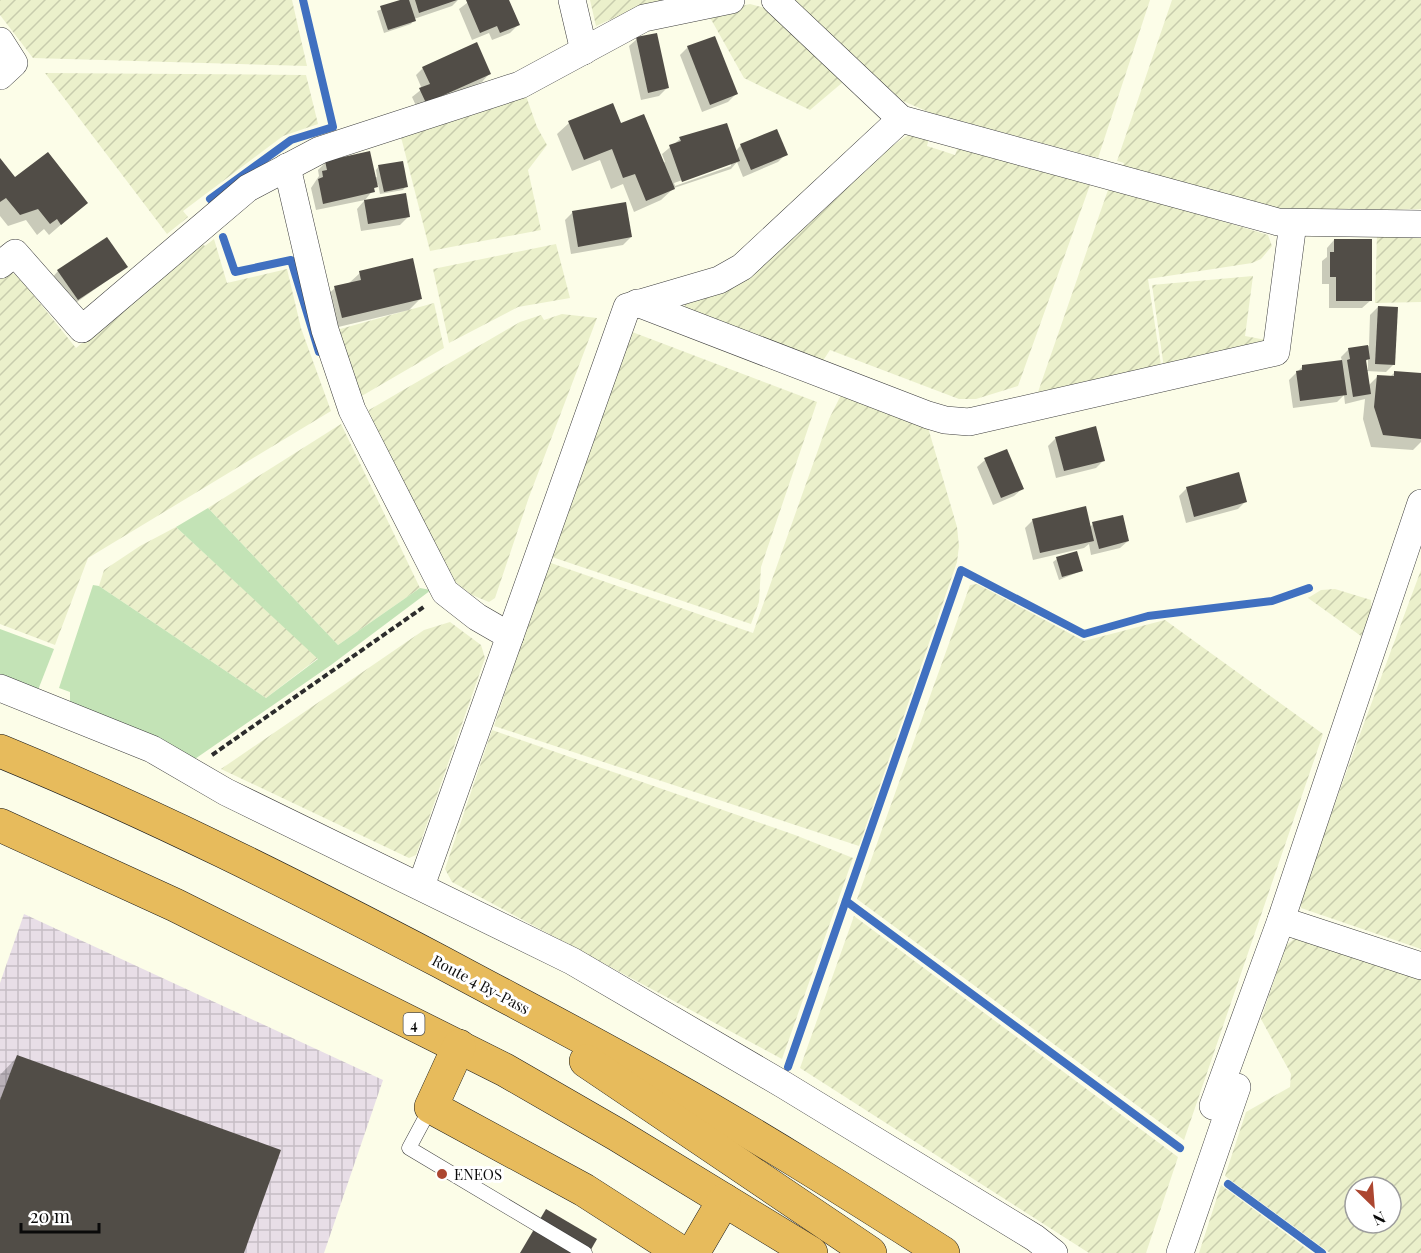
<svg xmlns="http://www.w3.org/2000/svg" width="1421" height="1253" font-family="'Playfair Display',serif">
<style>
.industrial{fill:url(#industrial-grid)}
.farmland{fill:url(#farmland-furrows);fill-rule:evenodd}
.grass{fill:#c3e3b6}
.shadow{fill:#0003;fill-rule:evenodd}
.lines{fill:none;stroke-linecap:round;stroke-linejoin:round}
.stream{stroke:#4070c0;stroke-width:8}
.building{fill:#514d47}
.lane-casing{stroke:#3d3d3d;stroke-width:15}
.street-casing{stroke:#3d3d3d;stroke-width:28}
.highway-casing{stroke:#1b1b1b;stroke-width:34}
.path{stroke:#2c2c2c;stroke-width:4;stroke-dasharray:6 3;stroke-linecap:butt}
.lane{stroke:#fff;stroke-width:14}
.street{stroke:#fff;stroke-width:27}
.highway{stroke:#e7bb5c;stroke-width:33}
.poi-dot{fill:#ac4630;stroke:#fff;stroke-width:2}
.labels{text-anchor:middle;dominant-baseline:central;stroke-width:6;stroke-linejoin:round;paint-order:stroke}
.shield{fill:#fff;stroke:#545454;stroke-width:1.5}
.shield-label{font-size:14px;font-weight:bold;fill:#0a0a0a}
.street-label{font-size:15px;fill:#0a0a0a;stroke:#fff}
.poi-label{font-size:15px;fill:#0a0a0a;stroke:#fff;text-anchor:start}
</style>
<defs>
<pattern id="industrial-grid" width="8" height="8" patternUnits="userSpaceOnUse" patternTransform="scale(1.5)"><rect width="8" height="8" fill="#e8dee7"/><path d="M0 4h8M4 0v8" fill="none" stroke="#c6bdc5"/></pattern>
<pattern id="farmland-furrows" width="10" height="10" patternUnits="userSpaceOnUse" patternTransform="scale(1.5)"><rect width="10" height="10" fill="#ebf0cb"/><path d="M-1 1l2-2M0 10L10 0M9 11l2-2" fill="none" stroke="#c8ccad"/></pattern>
</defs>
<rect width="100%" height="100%" fill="#fcfde8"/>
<!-- industrial -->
<polygon class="industrial" points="24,914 383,1080 324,1253 0,1253 0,983"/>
<!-- farmland -->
<g class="farmland">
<polygon points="0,0 292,0 307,66 33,58 0,15"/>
<polygon points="590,0 679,0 627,12 596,26"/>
<polygon points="790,0 1150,0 1098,158 931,113 903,101 792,5"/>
<polygon points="1172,0 1421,0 1421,209 1273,210 1122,169 1124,163 1117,161"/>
<polygon points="750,4 772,10 849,77 810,110 744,78 708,14"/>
<polygon points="45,73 306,75 318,124 283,136 183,211 188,217 167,234"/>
<polygon points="525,93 537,127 547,145 528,170 541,230 430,251 400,133"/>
<polygon points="911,133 929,138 927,146 955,155 959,145 1090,185 1018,386 976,399 959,399 830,350 822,362 685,312 685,297 731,288 741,283 876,157"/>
<polygon points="1109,187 1268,235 1272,246 1261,259 1252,263 1148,279 1161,365 1038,392"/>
<polygon points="1377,233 1421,236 1421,302 1375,303"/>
<polygon points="214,239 227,283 287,269 301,328 331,411 88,558 55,645 0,624 0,275 10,272 18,276 76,348 201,243 205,246"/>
<polygon points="556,244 570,298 518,307 449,343 433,269"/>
<polygon points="1253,276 1245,336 1266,340 1164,368 1152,285"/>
<polygon points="434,303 444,348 360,397 333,331"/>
<polygon points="562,314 597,318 529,497 495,598 489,602 472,595 450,578 368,417 369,410 520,322 541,315 544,320"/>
<polygon points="627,330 817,402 761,567 759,602 751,624 552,557"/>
<polygon points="841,395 927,424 957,527 959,546 957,562 859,846 494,726 548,562 753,633 829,419"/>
<polygon points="341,424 420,588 338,645 208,508"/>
<polygon points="176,527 318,658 266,698 99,586 104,570 140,546"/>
<polygon points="1421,570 1421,949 1301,908 1301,898 1363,726"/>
<polygon points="977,584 1084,641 1165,620 1323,734 1184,1140 857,899 970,585"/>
<polygon points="1335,589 1371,600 1372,615 1361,636 1308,598 1321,590"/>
<polygon points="450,622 481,645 485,658 416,855 409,858 221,769 424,630"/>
<polygon points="492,730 795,835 853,858 782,1059 452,882 445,869"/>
<polygon points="854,916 1178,1157 1146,1253 1089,1253 800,1068"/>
<path d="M1297 937 1421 979V1253H1330L1225 1176 1246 1112 1290 1087 1291 1074 1261 1019 1286 945ZM1355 1187H1391V1223H1355Z"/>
<polygon points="1221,1185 1312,1253 1199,1253"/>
</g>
<!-- grass -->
<g class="grass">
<polygon points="208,508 338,645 420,588 431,590 331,665 192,761 70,703 70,692 59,688 93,585 99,586 266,698 318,659 176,527"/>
<polygon points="0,629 54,649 38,690 0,676"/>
</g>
<!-- shadow -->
<g class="shadow">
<polygon points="405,0 458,0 452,6 414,19 411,24 384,33 377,11"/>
<polygon points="471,0 507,0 518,25 510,33 492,40 489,33 472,40 459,9"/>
<polygon points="637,39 667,88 659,96 641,100 629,46"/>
<polygon points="688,47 736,94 728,102 702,112 680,55"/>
<polygon points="423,68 489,74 482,82 418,110 412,97 422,89 416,75"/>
<path d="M613 105 621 125 662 163 665 162 662 154 680 139 735 152 741 145 786 154 778 162 743 177 737 162 731 169 674 188 661 200 634 212 623 184 611 189 600 160 572 171 557 134 569 123ZM731 163V166L675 186 674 183Z"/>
<polygon points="0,161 15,179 86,203 49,235 44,229 37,235 26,220 8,226 0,216"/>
<polygon points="326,162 374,178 377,177 376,170 379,166 406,186 403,190 380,194 378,184 365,200 316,210 311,188 319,176 318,170"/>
<polygon points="364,201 408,217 400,225 361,231 357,209"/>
<polygon points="573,212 631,237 623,245 571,254 565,220"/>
<polygon points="1334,240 1370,301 1362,308 1329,308 1329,284 1322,284 1322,261 1327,257 1327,248"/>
<polygon points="126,267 70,307 51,279 58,271"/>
<polygon points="360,273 421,298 409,310 330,329 323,299 335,288 348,284"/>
<path d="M1378 307 1394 364 1386 372 1366 371 1368 386 1377 377H1390L1395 372 1421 375V442L1413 450 1371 447 1363 419 1365 399 1345 404 1344 395 1337 402 1293 408 1289 380 1302 367 1342 362 1341 357 1349 349 1369 346 1370 315ZM1368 359V370H1367L1365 362Z"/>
<polygon points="1055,439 1104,460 1096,468 1056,478 1048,446"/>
<polygon points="985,460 1022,489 1014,496 993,505 977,467"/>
<polygon points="1187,488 1246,501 1238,509 1186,523 1179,496"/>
<polygon points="1033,520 1089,528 1093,524 1128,541 1120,548 1091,555 1089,544 1084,548 1033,560 1025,528"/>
<polygon points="1057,559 1081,571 1059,580 1053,562"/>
<polygon points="17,1057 242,1253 0,1253 0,1075"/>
</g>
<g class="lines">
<!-- stream -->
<g class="stream">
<polyline points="210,199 291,140 333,127 303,0"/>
<polyline points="223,237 235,272 291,260 319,352"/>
<polyline points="846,901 1180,1148"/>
<polyline points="788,1067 961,570 1084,634 1148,616 1272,601 1309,588"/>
<polyline points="1228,1184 1322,1253"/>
</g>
</g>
<!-- building -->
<g class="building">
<polygon points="400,0 409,0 416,21 388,30 380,6"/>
<polygon points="415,0 457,0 419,13"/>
<polygon points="466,0 509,0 520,25 500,33 497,26 480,33"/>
<polygon points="657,33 669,88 648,93 636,37"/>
<polygon points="715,36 738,94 710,105 687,46"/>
<polygon points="477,42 491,74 426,103 419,88 430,84 422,67"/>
<polygon points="613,103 621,123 644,114 675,189 646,201 635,174 623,178 612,149 584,160 568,121"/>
<polygon points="727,123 740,161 682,182 669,145 681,141 679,137"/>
<polygon points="777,129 788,155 751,170 740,144"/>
<polygon points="370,151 378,187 374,188 375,192 323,204 318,179 323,177 322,171 327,170 325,161"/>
<polygon points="48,152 88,203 61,225 57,219 50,224 38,209 20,215 6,198 0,202 0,158 15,177"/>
<polygon points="403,161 408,187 384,192 378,165"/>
<polygon points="406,193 410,217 368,224 364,200"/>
<polygon points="626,202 632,237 578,247 572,211"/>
<polygon points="107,237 128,267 78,300 57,270"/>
<polygon points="1334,239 1372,239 1372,301 1336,301 1336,277 1330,277 1330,252 1334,252"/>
<polygon points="413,258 422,299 342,318 334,286 361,280 359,271"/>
<polygon points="1378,306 1398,307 1395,365 1375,364"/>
<polygon points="1368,345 1370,359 1366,360 1371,394 1353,397 1347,360 1350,359 1348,348"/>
<polygon points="1342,360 1347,395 1300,401 1296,371 1302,370 1302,365"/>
<polygon points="1394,371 1421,373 1421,439 1383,435 1374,407 1377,375 1394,376"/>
<polygon points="1096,426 1105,461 1064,471 1055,437"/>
<polygon points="1007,449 1024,489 1001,498 984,458"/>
<polygon points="1239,472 1247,502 1194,517 1186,487"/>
<polygon points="1086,506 1094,541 1040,553 1032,519"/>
<polygon points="1123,515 1129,541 1099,549 1092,522"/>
<polygon points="1077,551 1083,571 1062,577 1056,557"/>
<polygon points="17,1055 281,1150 244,1253 0,1253 0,1100"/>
<polygon points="546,1209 597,1239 589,1253 520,1253"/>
</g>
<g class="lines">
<defs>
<polyline id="lane" points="431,1107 409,1148 585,1253"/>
<g id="street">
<polyline points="572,0 584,51"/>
<polyline points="775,0 901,119 1278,222 1421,224"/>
<polyline points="0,41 14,63 0,76"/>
<polyline points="287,167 325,330 352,410 445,592 477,617 510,636"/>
<polyline points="0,265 15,253 82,329 248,188 320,150 520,85 644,18 731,0"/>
<polyline points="637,303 928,415 945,420 969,422 1276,352 1293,223"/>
<polyline points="0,688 152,749 226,792 572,961 784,1085 1035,1238 1054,1253"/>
<polyline points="421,886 627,307 719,280 742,267 901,119"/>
<polyline points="1281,920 1421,966"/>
<polyline points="1213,1106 1281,920 1421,503"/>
<polyline points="1180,1253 1237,1087"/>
</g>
<g id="highway">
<path d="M0 751C151 813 296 886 441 962 517 1003 593 1042 668 1085 762 1138 852 1195 943 1253"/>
<polyline points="0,825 175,905 505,1070 616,1134 811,1253"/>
<polyline points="459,1046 431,1107 584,1190 682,1253"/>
<polyline points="586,1061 870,1253"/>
<polyline points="693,1253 724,1200"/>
</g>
</defs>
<!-- lane casing -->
<use href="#lane" class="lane-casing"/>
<!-- street casing -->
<use href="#street" class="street-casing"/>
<!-- highway casing -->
<use href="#highway" class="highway-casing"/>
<!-- path -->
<polyline class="path" points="212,755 425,606"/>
<!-- lane -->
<use href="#lane" class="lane"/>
<!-- street -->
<use href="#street" class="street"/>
<!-- highway -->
<use href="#highway" class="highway"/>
</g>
<!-- markers -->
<circle class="poi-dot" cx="442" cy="1174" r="6"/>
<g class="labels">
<!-- shield labels -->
<rect class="shield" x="403.5" y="1013" width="21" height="22" rx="4.5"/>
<g class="shield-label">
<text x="414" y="1024">4</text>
</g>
<!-- street labels -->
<g class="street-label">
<text transform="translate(481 984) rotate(28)">Route 4 By-Pass</text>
</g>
<!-- poi labels -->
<g class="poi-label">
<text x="454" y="1174">ENEOS</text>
</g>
</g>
<!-- north arrow -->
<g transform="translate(1373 1205) rotate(155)"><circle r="28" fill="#ffffff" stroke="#9d9d9d" stroke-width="1.5"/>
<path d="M0-4.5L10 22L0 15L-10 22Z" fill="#ac4630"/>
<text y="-9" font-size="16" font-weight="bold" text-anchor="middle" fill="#0a0a0a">N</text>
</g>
<!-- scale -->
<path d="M21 1223v9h78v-9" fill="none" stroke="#0a0a0a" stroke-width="3"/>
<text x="30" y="1223" font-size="18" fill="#0a0a0a" stroke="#ffffff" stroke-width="4.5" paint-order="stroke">20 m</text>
</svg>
